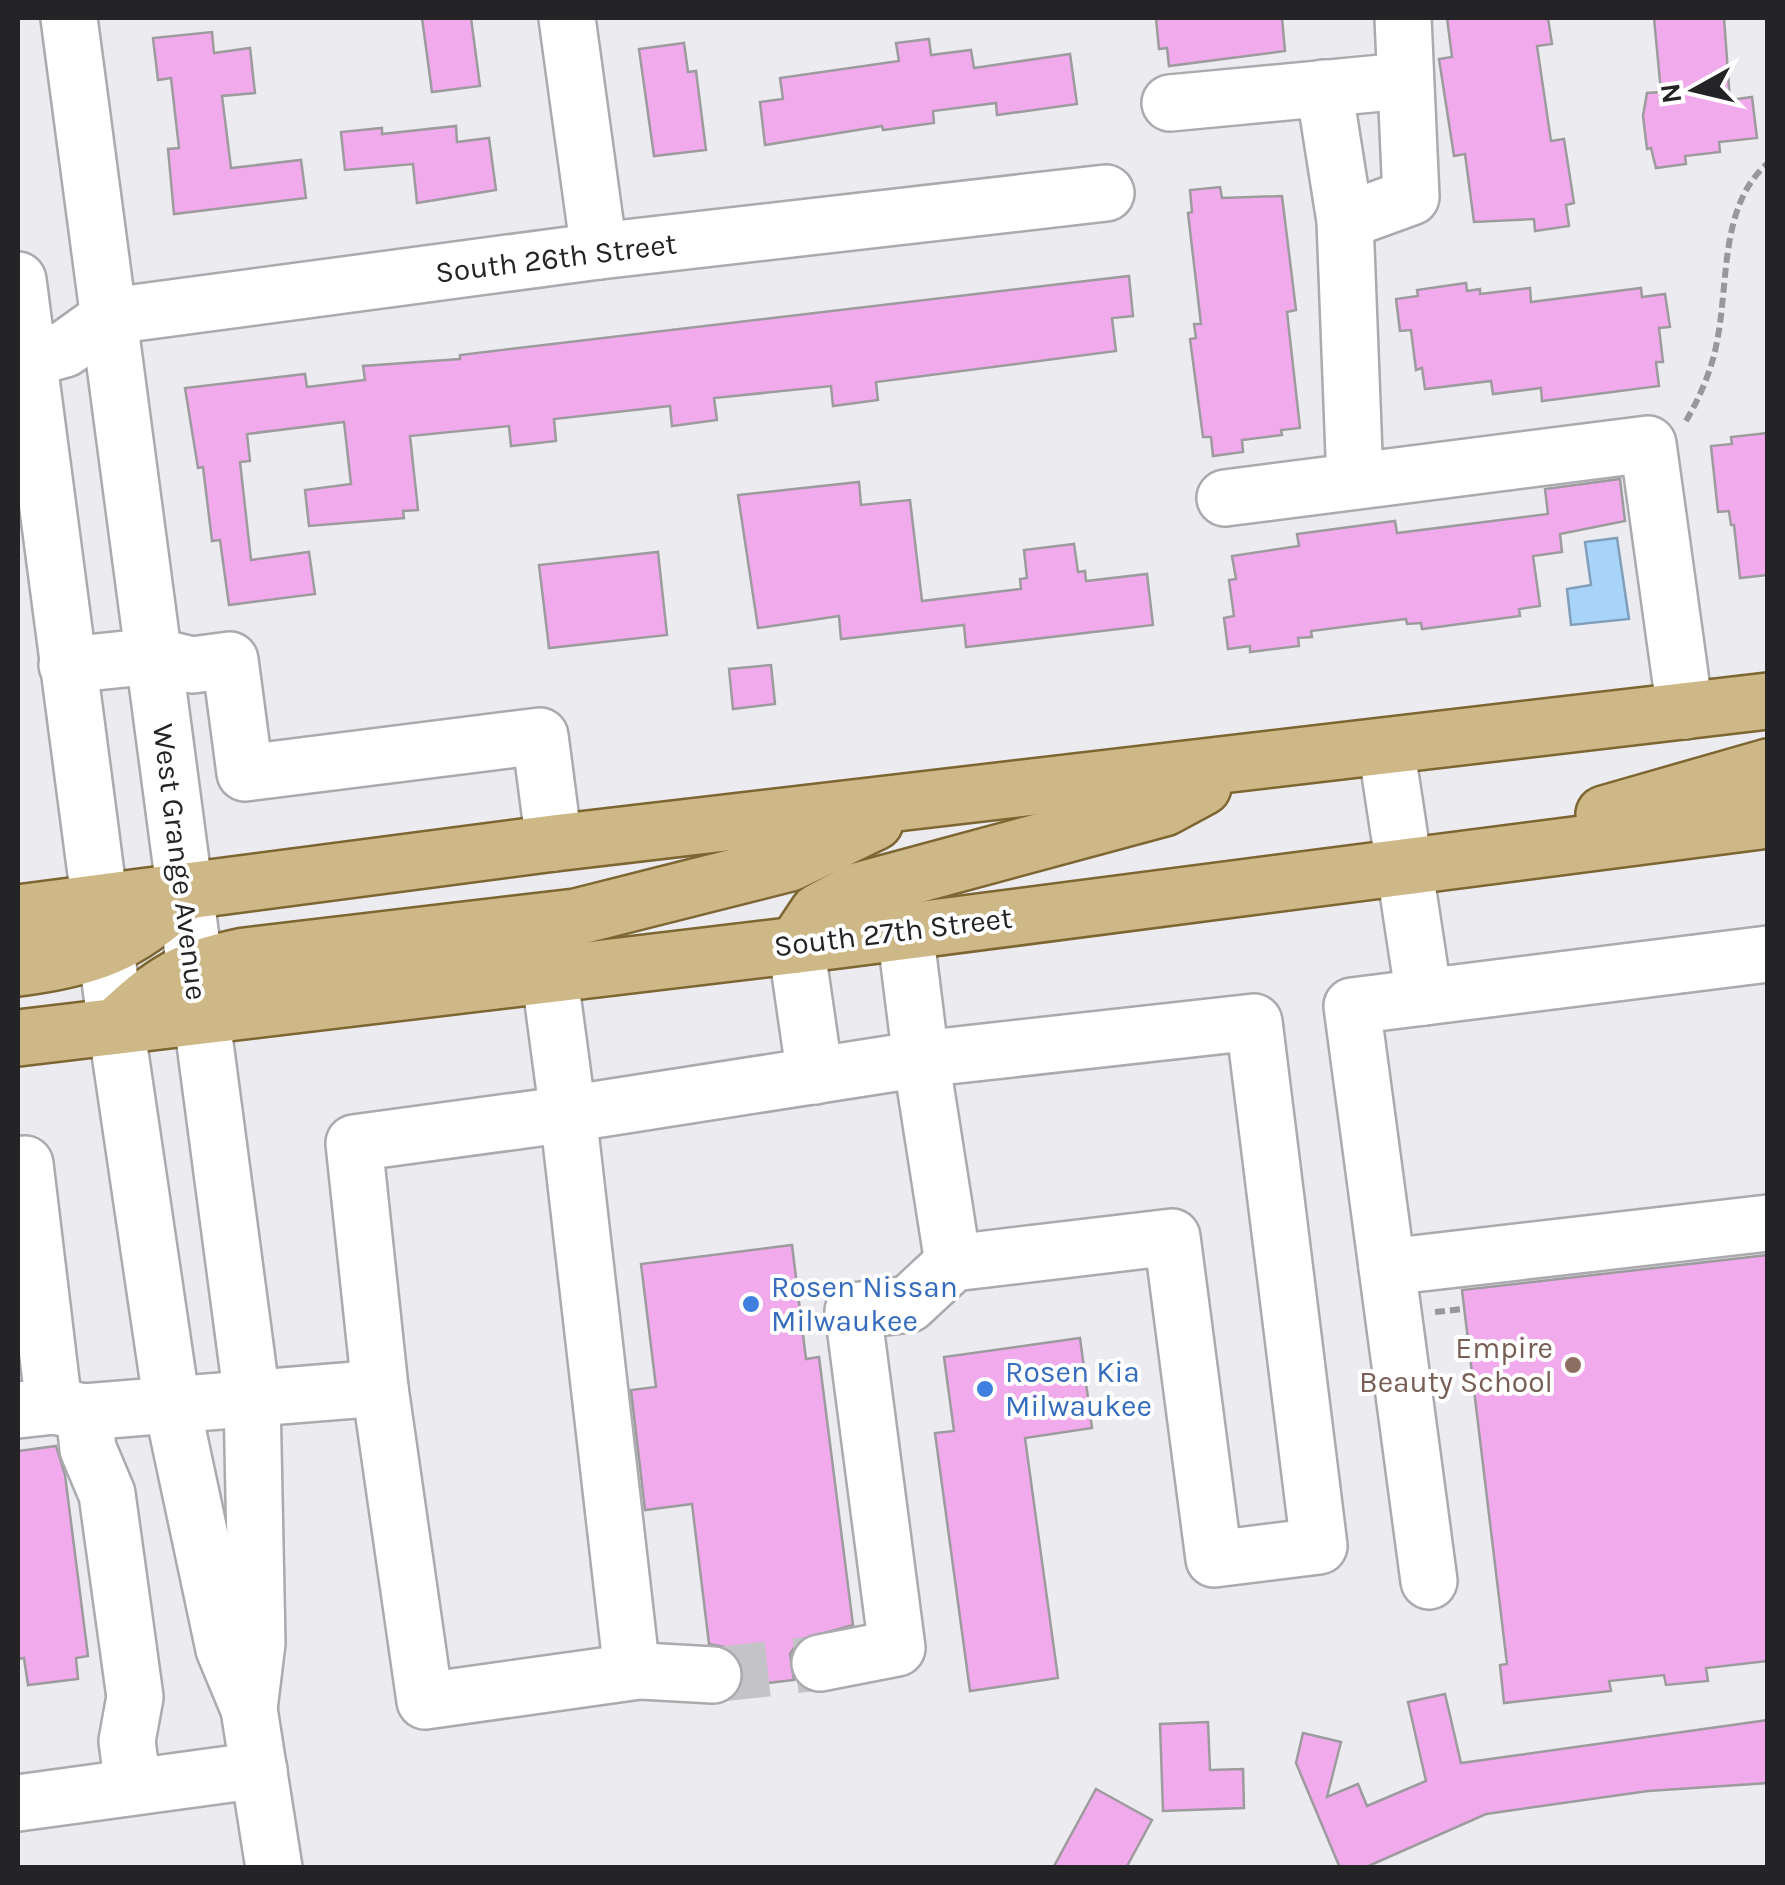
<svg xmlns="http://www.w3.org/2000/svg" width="1785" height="1885" font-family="Karla,sans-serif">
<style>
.water{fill:#a9d4fa;stroke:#819fba;stroke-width:2.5}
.building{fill:#f1abed;stroke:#9e9b9e;stroke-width:2.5}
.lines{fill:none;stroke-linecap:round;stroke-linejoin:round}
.minor-tunnel{stroke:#c3c3c8;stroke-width:55;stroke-dasharray:55 28;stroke-linecap:butt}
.minor-casing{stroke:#aaaaaf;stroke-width:60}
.major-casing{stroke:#7d6631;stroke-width:60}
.path{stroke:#98989c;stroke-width:6;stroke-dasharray:10 5;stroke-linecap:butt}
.minor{stroke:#fff;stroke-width:55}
.major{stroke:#ceb887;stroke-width:55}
.shop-dot{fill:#3f7fe0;stroke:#fff;stroke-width:4}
.education-dot{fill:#8d6e63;stroke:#fff;stroke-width:4}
.labels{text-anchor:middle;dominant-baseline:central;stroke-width:8;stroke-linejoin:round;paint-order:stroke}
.street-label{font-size:30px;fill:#242426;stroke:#fff}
.shop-label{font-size:30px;fill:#366cbe;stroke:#fff;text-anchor:start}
.education-label{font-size:30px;fill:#785e54;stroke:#fff;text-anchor:end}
</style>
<rect width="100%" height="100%" fill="#ebebf0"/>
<!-- water -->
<polygon class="water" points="1617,538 1629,619 1571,625 1567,589 1591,585 1585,542"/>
<!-- building -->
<g class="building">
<polygon points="422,18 471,18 480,86 432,92"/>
<polygon points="1156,18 1282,18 1285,51 1169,66 1167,48 1159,49"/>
<polygon points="1447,18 1548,18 1552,44 1537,46 1551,141 1564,139 1574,203 1566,205 1569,226 1535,231 1534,219 1474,222 1465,154 1454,156 1439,59 1452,57"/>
<polygon points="1654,18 1724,18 1730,100 1752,97 1757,138 1719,142 1720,152 1685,156 1686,164 1656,168 1651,148 1647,149 1643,116 1647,93 1661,92"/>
<polygon points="212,32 214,53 250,48 255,93 222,96 231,168 301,160 306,198 174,214 168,149 179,148 171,78 158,80 153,38"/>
<polygon points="929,39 931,55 971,50 974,68 1070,54 1077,104 997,115 996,103 933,111 934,123 883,130 882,126 765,145 760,102 783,99 780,78 899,61 896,43"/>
<polygon points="684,43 688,72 696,71 706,150 654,156 639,49"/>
<polygon points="456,126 457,142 489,138 496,190 417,203 413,164 345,170 341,132 382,128 382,134"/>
<polygon points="1220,187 1222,198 1282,196 1296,310 1287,312 1300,428 1281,430 1282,435 1242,440 1243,452 1213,456 1211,437 1203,437 1190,339 1196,338 1194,324 1201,324 1188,213 1192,212 1190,190"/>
<polygon points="1129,276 1133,316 1112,318 1116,351 876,382 878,400 833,406 831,386 714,398 717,420 672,426 670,406 554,419 556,441 511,446 509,426 410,436 418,510 403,511 404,518 309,526 305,490 351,484 344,422 247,434 250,461 240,462 251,560 309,552 315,594 229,605 220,540 212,541 203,467 198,468 185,388 305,374 307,387 365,380 363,366 460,359 460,355"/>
<polygon points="1466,283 1467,291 1480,289 1480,294 1530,288 1531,302 1641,288 1642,297 1665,294 1670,327 1659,328 1663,362 1656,362 1659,386 1542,401 1541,388 1493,394 1491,381 1425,389 1422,368 1416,370 1411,330 1400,331 1396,299 1418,296 1417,290"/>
<polygon points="1768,433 1768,575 1740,578 1734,525 1731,525 1729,511 1718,512 1711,446 1732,444 1731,437"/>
<polygon points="1620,479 1625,521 1560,534 1562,552 1533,556 1540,606 1519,609 1520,616 1422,629 1421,623 1407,624 1406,619 1311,631 1312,637 1298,638 1299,646 1250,652 1250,646 1228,649 1224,618 1234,616 1229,580 1236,579 1232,556 1299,546 1297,534 1395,521 1397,533 1548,514 1545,489"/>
<polygon points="859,482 861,505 910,500 922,601 1021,589 1020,579 1027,578 1024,550 1074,544 1078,572 1085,571 1086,581 1147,574 1153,625 966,647 964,625 841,639 839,616 758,628 738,495"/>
<polygon points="658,552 667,635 549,648 539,565"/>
<polygon points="771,665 775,704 733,709 729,669"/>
<polygon points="792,1245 806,1359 819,1357 853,1625 799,1640 790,1654 794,1680 741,1686 740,1660 729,1648 709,1644 692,1504 645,1510 631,1390 656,1387 641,1264"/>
<polygon points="1768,1255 1768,1661 1706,1668 1708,1681 1666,1685 1664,1675 1609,1681 1611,1691 1504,1703 1500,1665 1507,1664 1462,1290"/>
<polygon points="1080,1338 1092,1428 1025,1438 1058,1678 970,1691 935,1433 954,1431 944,1357"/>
<polygon points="56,1446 65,1475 88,1656 76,1658 78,1679 28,1685 24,1658 18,1659 18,1451"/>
<polygon points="1445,1694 1461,1763 1768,1720 1768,1783 1648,1791 1486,1814 1364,1868 1340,1868 1296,1763 1303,1733 1341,1742 1327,1797 1358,1784 1367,1806 1426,1781 1408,1702"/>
<polygon points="1208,1722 1210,1770 1243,1769 1244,1808 1163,1811 1160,1724"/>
<polygon points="1096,1789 1152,1820 1126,1868 1053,1868"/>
</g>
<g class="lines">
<!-- minor-tunnel -->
<polyline class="minor-tunnel" points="713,1675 820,1663"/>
<defs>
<g id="minor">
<polyline points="69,18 252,1398 257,1643 249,1709"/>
<polyline points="567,18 599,251"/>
<polyline points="1324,88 1345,221 1355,481"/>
<polyline points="1170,103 1403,81"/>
<polyline points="1345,221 1411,197 1403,18"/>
<polyline points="18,280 116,1026 172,1405 224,1649 249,1709 274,1868"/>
<polyline points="18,362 65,349 111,316 599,251 1106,193"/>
<polyline points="1225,498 1648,444 1685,711"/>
<polyline points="67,665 154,656 192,665 230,660 245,773 540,736 554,843"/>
<polyline points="1386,747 1424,997"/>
<polyline points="796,945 815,1076"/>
<polyline points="549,972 568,1114 921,1059 905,931"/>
<polyline points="18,1165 25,1164 54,1406"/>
<polyline points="1387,1267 1768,1223"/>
<polyline points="18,1410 54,1406 84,1412 380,1388"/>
<polyline points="84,1412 88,1449 107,1494 135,1697 127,1741 133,1786"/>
<polyline points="1429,1581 1352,1006 1768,954"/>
<polyline points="820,1663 897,1648 853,1311 909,1304 953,1263 1172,1237 1214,1559 1319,1546 1254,1022 921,1059 953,1263"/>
<polyline points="632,1672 568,1114 354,1143 380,1388 425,1701 632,1672 642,1671 713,1675"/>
<polyline points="18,1803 259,1770"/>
</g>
<g id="major">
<polyline points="1604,814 1768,767"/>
<polyline points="18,913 554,843 1768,701"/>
<polyline points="796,945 818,912 857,891 1164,808 1203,787"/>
<path d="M18 968C88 959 130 945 181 895"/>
<path d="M116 1026C163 982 182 969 245 956L576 917 790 863 875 822"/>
<polyline points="18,1038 839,940 1768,820"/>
</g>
</defs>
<!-- minor casing -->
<use href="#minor" class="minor-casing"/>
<!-- major casing -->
<use href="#major" class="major-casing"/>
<!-- path -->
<g class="path">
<path d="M1686 421C1699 399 1713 367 1717 341 1729 284 1719 205 1768 163"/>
<polyline points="1435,1312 1463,1309"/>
</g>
<!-- minor -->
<use href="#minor" class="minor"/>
<!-- major -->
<use href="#major" class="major"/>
</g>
<!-- markers -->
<g class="shop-dot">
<circle cx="751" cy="1304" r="10"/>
<circle cx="985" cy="1389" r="10"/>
</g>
<circle class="education-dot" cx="1573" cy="1365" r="10"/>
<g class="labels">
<!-- street labels -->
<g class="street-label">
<text transform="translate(556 258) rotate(-7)">South 26th Street</text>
<text transform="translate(180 862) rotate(83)">West Grange Avenue</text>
<text transform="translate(893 932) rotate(-7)">South 27th Street</text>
</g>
<!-- shop labels -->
<g class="shop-label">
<text x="771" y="1287">Rosen Nissan<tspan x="771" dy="34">Milwaukee</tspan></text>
<text x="1005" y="1372">Rosen Kia<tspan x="1005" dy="34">Milwaukee</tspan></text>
</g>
<!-- education labels -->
<g class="education-label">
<text x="1553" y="1348">Empire<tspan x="1553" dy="34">Beauty School</tspan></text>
</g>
</g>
<!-- border -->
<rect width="1785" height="1885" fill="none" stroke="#242426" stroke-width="40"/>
<!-- north arrow -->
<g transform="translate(1695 90) rotate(262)" stroke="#ffffff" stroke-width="8" paint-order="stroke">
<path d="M0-8L18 38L0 25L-18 38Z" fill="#242426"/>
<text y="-15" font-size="28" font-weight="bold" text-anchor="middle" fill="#242426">N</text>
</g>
</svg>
